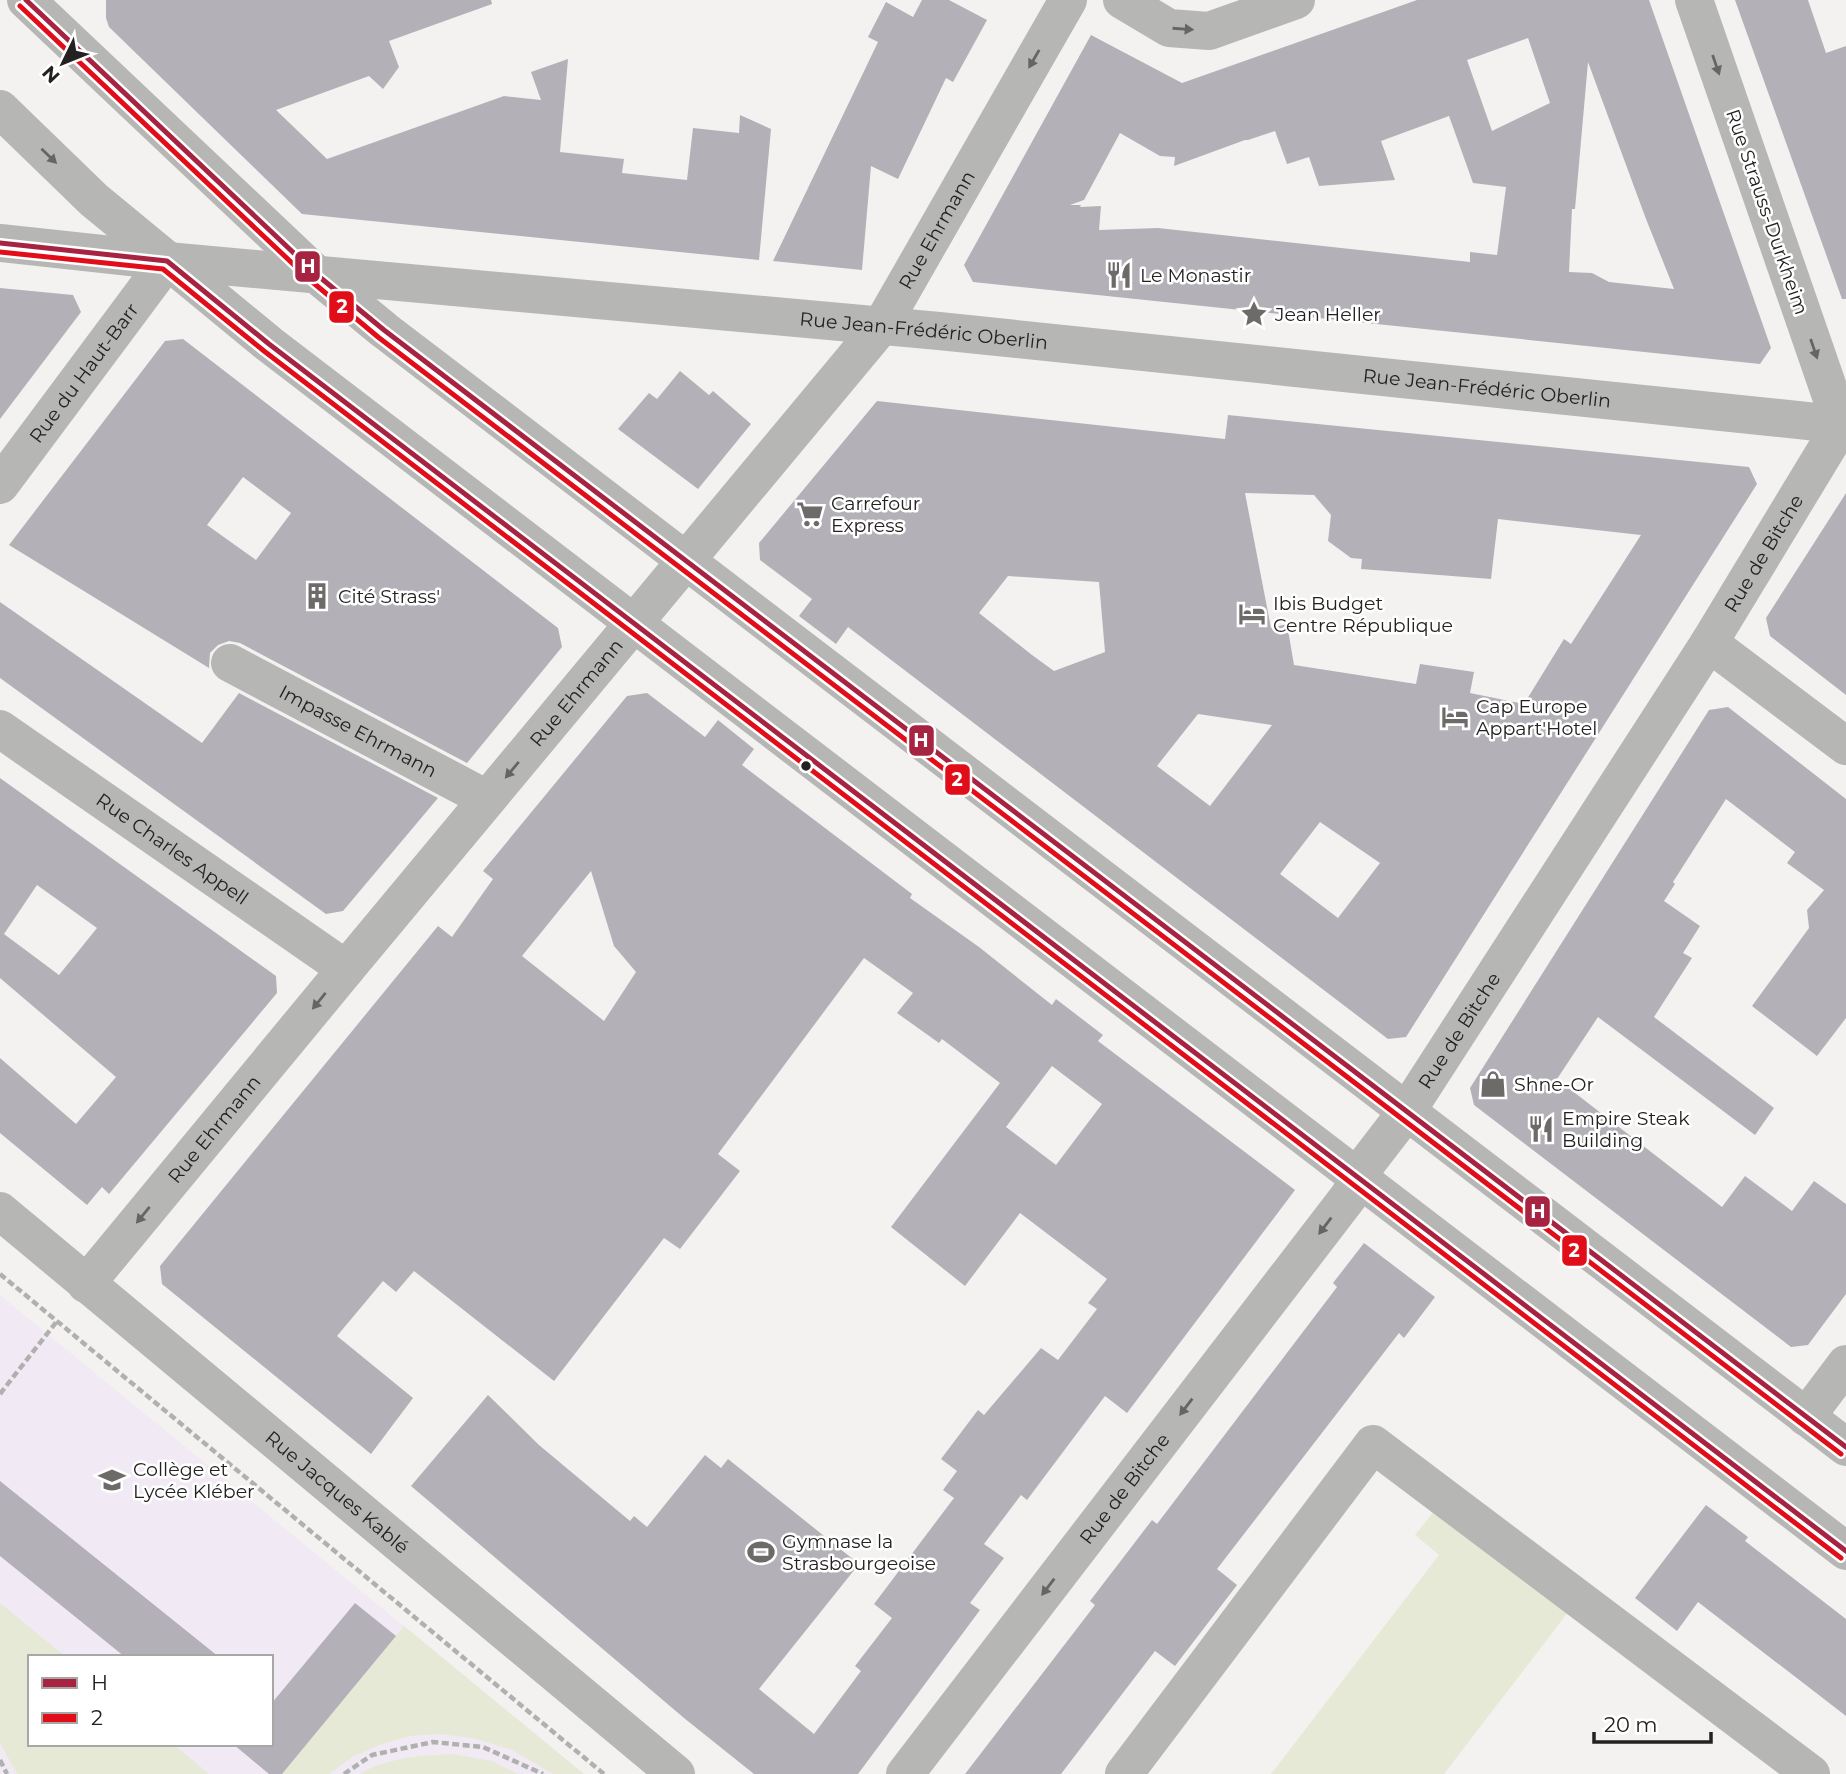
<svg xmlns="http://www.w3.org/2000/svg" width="1846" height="1774" font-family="Montserrat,sans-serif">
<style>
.education{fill:#f1eaf4;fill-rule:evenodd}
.grass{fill:#e7e9d7}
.building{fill:#b3b1b7;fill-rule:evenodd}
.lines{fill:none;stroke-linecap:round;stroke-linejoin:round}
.path{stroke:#b0b0af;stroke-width:4.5;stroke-dasharray:7 3.5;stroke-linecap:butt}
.minor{stroke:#b6b6b4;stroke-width:38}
.bus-1-casing{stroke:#fff;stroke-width:10}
.bus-2-casing{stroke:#fff;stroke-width:10}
.bus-1{stroke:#a62341;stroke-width:5}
.bus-2{stroke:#e10d19;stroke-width:5}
.oneway{fill:#656563}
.bus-dot{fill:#232221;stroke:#fff;stroke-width:2.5}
.labels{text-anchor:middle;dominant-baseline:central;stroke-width:5;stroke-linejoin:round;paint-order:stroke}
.street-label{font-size:19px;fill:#232221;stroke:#fff}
.poi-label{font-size:19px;fill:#232221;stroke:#fff;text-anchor:start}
.line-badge{stroke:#fff;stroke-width:2.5}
.badge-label{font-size:19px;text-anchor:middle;font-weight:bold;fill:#fff}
</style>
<rect width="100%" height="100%" fill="#f3f2f0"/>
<!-- education -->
<path class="education" d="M0 1295 404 1626 584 1774H0ZM30 1657H271V1744H30Z"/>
<!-- grass -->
<g class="grass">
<polygon points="1439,1505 1572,1607 1444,1774 1271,1774 1439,1555 1415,1535"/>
<polygon points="0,1603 66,1657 30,1657 30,1744 173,1744 209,1774 17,1774 0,1743"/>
<polygon points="404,1626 584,1774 553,1774 512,1750 473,1738 439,1734 409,1736 380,1745 352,1757 329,1774 282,1774"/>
<path d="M452 1754 492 1761 518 1774H360C387 1757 421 1756 452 1754Z"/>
</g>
<!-- building -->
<g class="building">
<polygon points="106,0 491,0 492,4 389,41 399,67 383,89 369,76 276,110 327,159 504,96 541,100 531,72 568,59 560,152 624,159 622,173 687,180 693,128 739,133 740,115 771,129 759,260 302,214 109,27 106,18"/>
<polygon points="922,0 949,0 987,20 953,82 946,78 898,179 871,166 862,270 773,261 878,42 868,37 886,2 913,17"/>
<path d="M1417 0H1649L1771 348 1760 364 973 282 964 265 1091 35 1182 83ZM1528 38 1550 103 1492 131 1467 60ZM1588 62 1646 219 1674 289 1609 282 1592 273 1569 272 1572 209H1575ZM1449 116 1473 183 1506 187 1497 255 1470 252V262L1158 228 1099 230 1101 206 1080 207 1081 205H1070L1084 200 1120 133 1160 156 1175 157 1174 166 1245 140H1248L1275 131 1287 164 1309 157 1319 186 1395 180 1381 141Z"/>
<polygon points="1735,0 1808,0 1826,53 1846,46 1846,299 1842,299"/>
<polygon points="0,288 73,295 81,312 0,419"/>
<path d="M183 339 558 628 562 647 467 763 240 643 229 641 218 645 210 653 209 668 9 545 165 341ZM243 477 291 513 256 560 207 525Z"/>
<polygon points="680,371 709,395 713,391 751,424 698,489 618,429 649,393 657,399"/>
<path d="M877 401 1225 439 1228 415 1749 467 1757 484 1406 1037 1388 1039 848 627 836 644 799 616 812 599 760 560 759 543ZM1245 493 1314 495 1331 515 1328 541 1351 558 1362 559 1361 569 1491 579 1498 519 1641 535 1571 644 1564 639 1524 704 1470 693 1474 672 1420 664 1416 684 1294 665 1287 624 1271 628ZM1008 576 1099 582 1105 652 1054 671 1032 655 979 613ZM1198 714 1272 725 1210 806 1157 766ZM1320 822 1380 863 1338 918 1280 874Z"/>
<polygon points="1846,493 1846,695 1770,636 1766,618"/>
<polygon points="0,602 202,743 239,693 438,798 343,911 326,914 0,678"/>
<path d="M647 693 705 737 718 720 754 749 742 765 912 894 910 898 979 947 1052 1005 1056 999 1103 1035 1098 1041 1295 1190 1127 1413 1105 1396 1027 1500 1021 1495 984 1544 1004 1558 970 1603 980 1610 858 1774H754L684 1718 411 1486 488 1395 539 1445 630 1521 634 1516 647 1527 705 1455 721 1468 728 1459 859 1564 759 1689 814 1734 861 1671 855 1666 892 1618 874 1604 954 1498 943 1490 957 1471 941 1459 978 1410 984 1415 1041 1348 1058 1360 1097 1309 1088 1303 1107 1279 1020 1213 965 1286 891 1227 1000 1083 942 1039 939 1043 897 1013 913 993 864 958 718 1154 740 1171 680 1249 664 1238 554 1381 414 1271 396 1292 383 1281 337 1336 413 1398 371 1454 162 1284 160 1266 438 926 452 937 493 879 483 871 627 696ZM591 871 614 946 636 972 604 1021 522 956ZM1052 1066 1102 1104 1056 1165 1006 1127Z"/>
<polygon points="1728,707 1846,799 1846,1018 1817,1056 1752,1006 1809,928 1807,910 1824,890 1787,863 1795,852 1726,799 1673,882 1675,884 1664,901 1700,926 1683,953 1692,958 1654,1017 1774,1108 1755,1135 1598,1017 1557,1079 1722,1207 1745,1176 1792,1211 1814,1181 1846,1204 1846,1294 1808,1345 1791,1347 1474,1105 1470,1088 1709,710"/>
<path d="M0 778 276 976 277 993 109 1194 102 1187 87 1205 0 1133V1058L76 1124 116 1077 0 978ZM37 885 97 928 59 975 4 934Z"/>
<polygon points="1364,1243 1435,1297 1404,1338 1399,1333 1217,1569 1237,1585 1175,1666 1155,1651 1061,1774 965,1774 1095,1605 1090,1601 1152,1520 1157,1524 1337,1287 1333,1283"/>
<polygon points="0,1481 219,1657 125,1657 0,1556"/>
<polygon points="1706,1505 1748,1537 1745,1541 1846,1619 1846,1716 1698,1602 1677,1631 1635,1598"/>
<polygon points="355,1603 396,1636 282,1774 269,1774 233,1744 271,1744 271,1704"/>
</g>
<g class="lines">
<!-- path -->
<g class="path">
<polyline points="0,1274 604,1774"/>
<polyline points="0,1394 57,1321"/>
<polyline points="0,1760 7,1774"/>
<polyline points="344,1774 372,1755 433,1742 483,1747 543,1774"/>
</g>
<!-- minor -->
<g class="minor">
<polyline points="26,0 316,274 384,330 1846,1447"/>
<polyline points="1122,0 1169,28 1209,31 1296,0"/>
<polyline points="0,109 94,200 269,344 1846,1551"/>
<path id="s1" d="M0 243 167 261 939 331 1846 425"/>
<path id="s2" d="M0 485 167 261"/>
<polyline points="1709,643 1846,746"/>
<path id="s3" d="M230 663 487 799"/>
<path id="s4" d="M0 729 346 969"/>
<path id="s5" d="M0 1211 676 1774"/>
<path id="s6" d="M86 1284 346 969 882 325 1068 0"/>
<polyline points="1806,1417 1846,1364"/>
<path id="s7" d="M905 1774 1349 1196 1367 1163 1407 1111 1709 643 1841 425 1694 0"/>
<polyline points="1124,1774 1373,1444 1811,1774"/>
</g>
<defs>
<g id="bus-1">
<polyline points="26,0 316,274 384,330 1846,1447"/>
<polyline points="0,243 167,261 269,344 1846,1551"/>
</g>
<g id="bus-2">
<polyline points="20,6 310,280 378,337 1841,1454"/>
<polyline points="0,252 163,269 264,351 1841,1558"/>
</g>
</defs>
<!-- bus-1 casing -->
<use href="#bus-1" class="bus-1-casing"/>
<!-- bus-2 casing -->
<use href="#bus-2" class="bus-2-casing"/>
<!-- bus-1 -->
<use href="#bus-1" class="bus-1"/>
<!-- bus-2 -->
<use href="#bus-2" class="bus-2"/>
</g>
<!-- one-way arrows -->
<defs><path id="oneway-solid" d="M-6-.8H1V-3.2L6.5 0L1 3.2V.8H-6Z" transform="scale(1.75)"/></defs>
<g class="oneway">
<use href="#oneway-solid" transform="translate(1183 29) rotate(4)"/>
<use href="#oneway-solid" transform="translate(1034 59) rotate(120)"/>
<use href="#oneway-solid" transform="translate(1716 65) rotate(71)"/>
<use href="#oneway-solid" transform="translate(49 156) rotate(44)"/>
<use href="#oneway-solid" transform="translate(1814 349) rotate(71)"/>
<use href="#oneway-solid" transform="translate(512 770) rotate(130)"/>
<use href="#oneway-solid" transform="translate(319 1001) rotate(129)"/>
<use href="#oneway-solid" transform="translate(143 1215) rotate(129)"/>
<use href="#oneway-solid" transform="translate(1325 1226) rotate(127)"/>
<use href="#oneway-solid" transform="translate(1186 1407) rotate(127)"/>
<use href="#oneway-solid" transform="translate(1048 1587) rotate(127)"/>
</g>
<!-- icons -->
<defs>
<symbol id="restaurant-bare" viewBox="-9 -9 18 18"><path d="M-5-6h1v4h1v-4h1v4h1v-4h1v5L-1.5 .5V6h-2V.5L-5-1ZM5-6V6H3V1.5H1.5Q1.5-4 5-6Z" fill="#6c6b69" stroke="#fff" stroke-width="2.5" paint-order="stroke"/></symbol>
<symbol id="sight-bare" viewBox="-9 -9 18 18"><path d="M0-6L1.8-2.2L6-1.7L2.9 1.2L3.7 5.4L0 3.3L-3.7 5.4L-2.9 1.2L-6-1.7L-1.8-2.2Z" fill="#6c6b69" stroke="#fff" stroke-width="2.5" paint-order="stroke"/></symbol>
<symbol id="supermarket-bare" viewBox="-9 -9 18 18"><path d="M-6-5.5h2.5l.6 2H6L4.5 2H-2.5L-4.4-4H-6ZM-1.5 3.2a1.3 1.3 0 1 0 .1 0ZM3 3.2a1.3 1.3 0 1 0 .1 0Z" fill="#6c6b69" stroke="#fff" stroke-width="2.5" paint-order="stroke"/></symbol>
<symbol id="building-bare" viewBox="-9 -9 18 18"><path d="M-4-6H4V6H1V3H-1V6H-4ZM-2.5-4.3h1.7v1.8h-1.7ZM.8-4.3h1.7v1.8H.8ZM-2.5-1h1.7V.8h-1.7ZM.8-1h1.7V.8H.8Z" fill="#6c6b69" stroke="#fff" stroke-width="2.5" paint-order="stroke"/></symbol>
<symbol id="hotel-bare" viewBox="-9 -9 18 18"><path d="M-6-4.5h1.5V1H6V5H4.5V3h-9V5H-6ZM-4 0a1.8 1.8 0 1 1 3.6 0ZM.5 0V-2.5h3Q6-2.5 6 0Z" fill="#6c6b69" stroke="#fff" stroke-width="2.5" paint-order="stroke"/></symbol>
<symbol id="shop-bare" viewBox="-9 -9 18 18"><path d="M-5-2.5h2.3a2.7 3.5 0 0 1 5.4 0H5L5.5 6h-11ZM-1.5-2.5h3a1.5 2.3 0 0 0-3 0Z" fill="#6c6b69" stroke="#fff" stroke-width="2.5" paint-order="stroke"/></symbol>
<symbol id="school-bare" viewBox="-9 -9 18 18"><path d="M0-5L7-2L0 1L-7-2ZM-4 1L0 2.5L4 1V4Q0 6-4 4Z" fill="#6c6b69" stroke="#fff" stroke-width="2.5" paint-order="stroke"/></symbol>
<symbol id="stadium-bare" viewBox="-9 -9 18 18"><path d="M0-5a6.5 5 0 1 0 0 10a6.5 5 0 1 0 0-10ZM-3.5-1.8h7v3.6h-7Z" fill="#6c6b69" stroke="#fff" stroke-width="2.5" paint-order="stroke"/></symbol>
</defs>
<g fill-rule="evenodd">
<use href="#restaurant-bare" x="1100" y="256" width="38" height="38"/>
<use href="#sight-bare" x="1235" y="295" width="38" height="38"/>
<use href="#supermarket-bare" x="791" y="495" width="38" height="38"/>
<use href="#building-bare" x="298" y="577" width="38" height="38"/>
<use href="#hotel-bare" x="1233" y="595" width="38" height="38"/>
<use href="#hotel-bare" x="1436" y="698" width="38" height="38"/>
<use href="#shop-bare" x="1474" y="1065" width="38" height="38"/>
<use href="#restaurant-bare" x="1522" y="1110" width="38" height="38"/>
<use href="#school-bare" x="93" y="1461" width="38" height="38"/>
<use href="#stadium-bare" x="742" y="1533" width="38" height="38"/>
</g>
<!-- markers -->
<circle class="bus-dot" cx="806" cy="766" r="6"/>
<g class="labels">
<!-- street labels -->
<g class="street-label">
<text transform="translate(1767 212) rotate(71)">Rue Strauss-Durkheim</text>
<text stroke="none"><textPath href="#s6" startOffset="1356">Rue Ehrmann</textPath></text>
<text stroke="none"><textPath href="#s1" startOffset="928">Rue Jean-Frédéric Oberlin</textPath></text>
<text stroke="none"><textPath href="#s2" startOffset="140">Rue du Haut-Barr</textPath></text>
<text stroke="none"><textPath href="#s1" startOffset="1494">Rue Jean-Frédéric Oberlin</textPath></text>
<text stroke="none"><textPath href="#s7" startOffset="1494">Rue de Bitche</textPath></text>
<text stroke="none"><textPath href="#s6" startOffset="768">Rue Ehrmann</textPath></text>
<text stroke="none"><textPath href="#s3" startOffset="145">Impasse Ehrmann</textPath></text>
<text stroke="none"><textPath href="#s4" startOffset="210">Rue Charles Appell</textPath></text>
<text stroke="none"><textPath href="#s7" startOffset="928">Rue de Bitche</textPath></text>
<text stroke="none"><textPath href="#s6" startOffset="201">Rue Ehrmann</textPath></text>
<text stroke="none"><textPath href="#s7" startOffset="360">Rue de Bitche</textPath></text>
<text stroke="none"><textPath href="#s5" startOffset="439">Rue Jacques Kablé</textPath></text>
</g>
<!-- poi labels -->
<g class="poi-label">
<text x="1140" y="275">Le Monastir</text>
<text x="1275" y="314">Jean Heller</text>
<text x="831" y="503">Carrefour<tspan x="831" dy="22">Express</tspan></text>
<text x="338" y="596">Cité Strass'</text>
<text x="1273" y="603">Ibis Budget<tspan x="1273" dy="22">Centre République</tspan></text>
<text x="1476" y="706">Cap Europe<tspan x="1476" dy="22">Appart'Hotel</tspan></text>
<text x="1514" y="1084">Shne-Or</text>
<text x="1562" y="1118">Empire Steak<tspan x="1562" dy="22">Building</tspan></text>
<text x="133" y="1469">Collège et<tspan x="133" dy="22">Lycée Kléber</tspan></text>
<text x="782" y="1541">Gymnase la<tspan x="782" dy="22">Strasbourgeoise</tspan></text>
</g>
</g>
<g class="line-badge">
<rect x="294" y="250" width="27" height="33" rx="7" fill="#a62341"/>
<rect x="328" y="290" width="27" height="34" rx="7" fill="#e10d19"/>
<rect x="908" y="724" width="27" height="33" rx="7" fill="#a62341"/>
<rect x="944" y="763" width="27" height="33" rx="7" fill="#e10d19"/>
<rect x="1524" y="1195" width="27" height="33" rx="7" fill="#a62341"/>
<rect x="1561" y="1234" width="27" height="33" rx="7" fill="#e10d19"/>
</g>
<g class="badge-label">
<text x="308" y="273">H</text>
<text x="342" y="313">2</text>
<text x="921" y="747">H</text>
<text x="957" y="786">2</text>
<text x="1538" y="1218">H</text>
<text x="1574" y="1257">2</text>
</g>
<!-- legend -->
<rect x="28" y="1655" width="245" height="91" fill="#ffffff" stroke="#a7a7a6" stroke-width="2"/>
<rect x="42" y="1678" width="35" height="10" fill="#a62341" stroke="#a7a7a6" stroke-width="2"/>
<text x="91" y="1690" font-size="21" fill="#232221">H</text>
<rect x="42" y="1713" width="35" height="10" fill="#e10d19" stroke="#a7a7a6" stroke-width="2"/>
<text x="91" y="1725" font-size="21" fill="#232221">2</text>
<!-- north arrow -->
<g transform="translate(63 63) rotate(227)" stroke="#ffffff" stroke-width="5" paint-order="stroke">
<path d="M0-5L12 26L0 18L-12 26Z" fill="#232221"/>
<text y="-10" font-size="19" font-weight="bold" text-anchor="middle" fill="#232221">N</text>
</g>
<!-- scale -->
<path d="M1594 1732v10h117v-10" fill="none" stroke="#232221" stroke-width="3.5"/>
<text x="1604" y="1732" font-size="21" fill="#232221" stroke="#ffffff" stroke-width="5" paint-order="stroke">20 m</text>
</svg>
